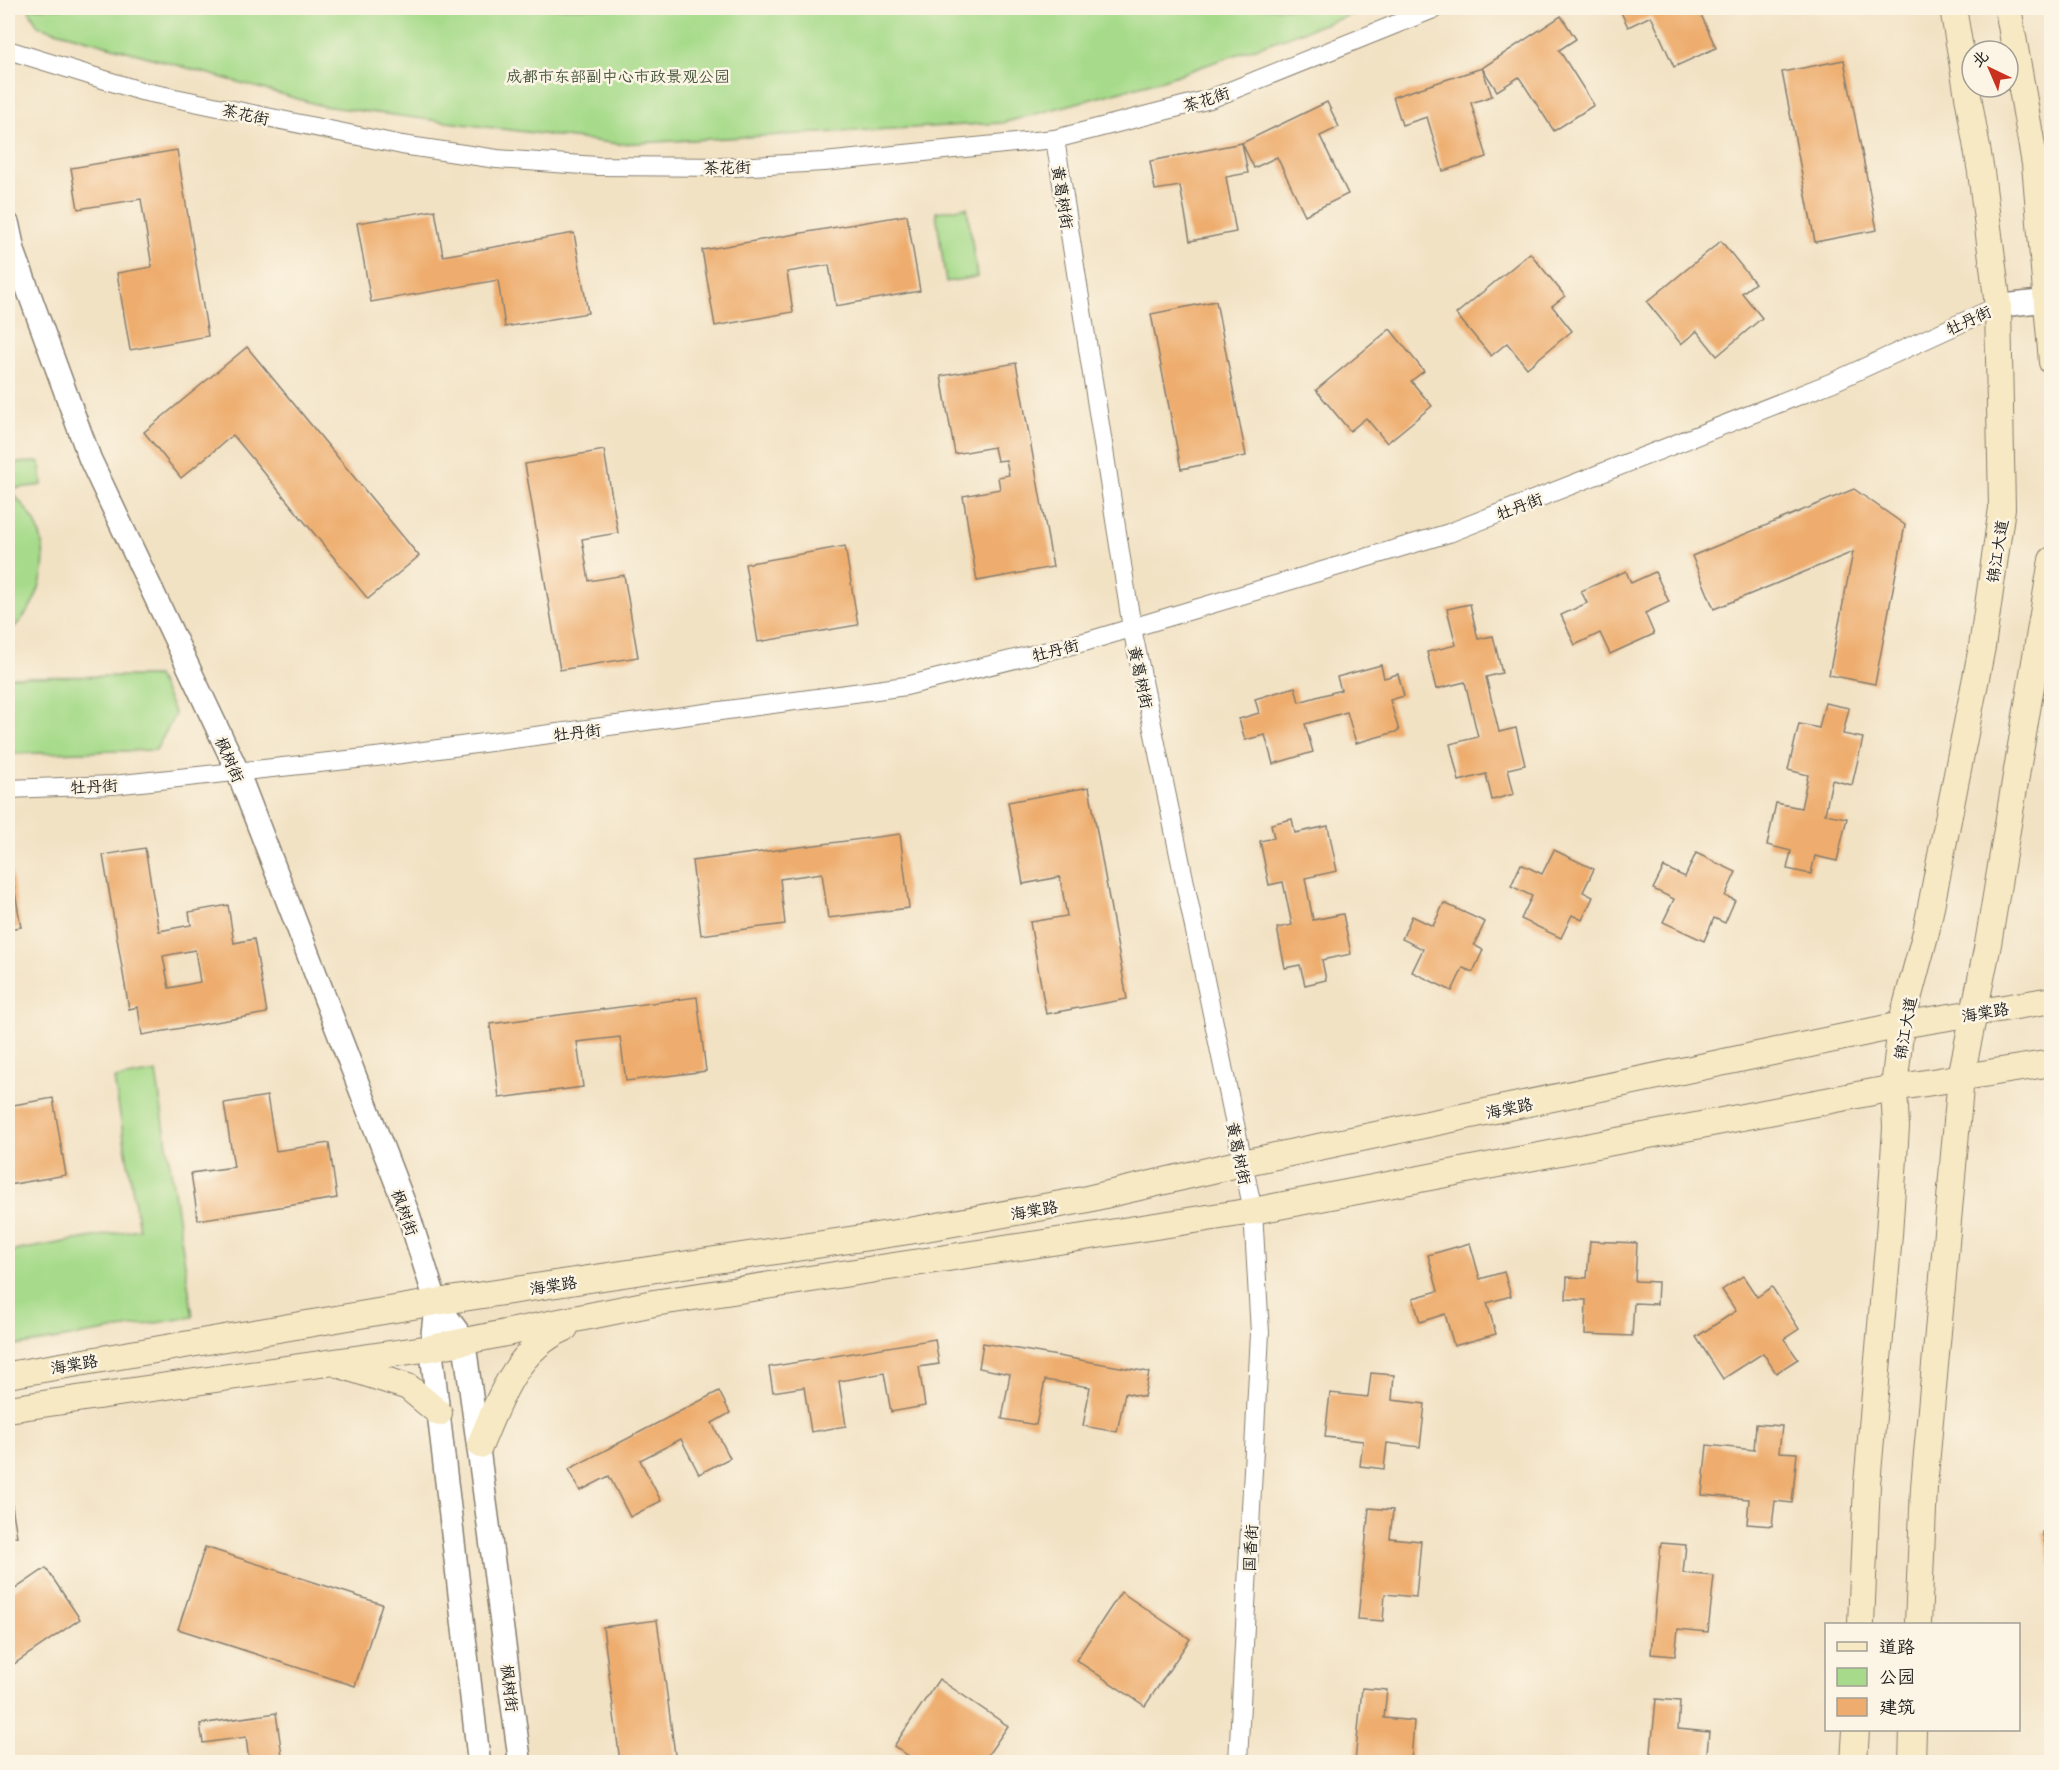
<svg xmlns="http://www.w3.org/2000/svg" width="2059" height="1770" font-family="'Playpen Sans','LXGW WenKai TC',sans-serif">
<style>
.green{fill:#a7db8b;stroke:#627c54;stroke-width:1.5}
.building{fill:#eead6e;fill-rule:evenodd}
.lines{fill:none;stroke-linecap:round;stroke-linejoin:round}
.minor-casing{stroke:#877f70;stroke-width:20}
.tertiary-casing{stroke:#877f70;stroke-width:25}
.secondary-casing{stroke:#877f70;stroke-width:28}
.minor{stroke:#fff;stroke-width:18}
.tertiary{stroke:#fff;stroke-width:22}
.secondary{stroke:#f7e9c3;stroke-width:26}
.labels{text-anchor:middle;dominant-baseline:central;stroke-width:5;stroke-linejoin:round;paint-order:stroke}
.park-label{font-size:16px;fill:#46553d;stroke:#fcf5e5}
.street-label{font-size:16px;fill:#1c1c1c;stroke:#fcf5e5}
</style>
<rect width="100%" height="100%" fill="#fcf5e5"/>
<filter id="ink" filterUnits="userSpaceOnUse"><feTurbulence type="fractalNoise" baseFrequency=".0167" numOctaves="2"/><feDisplacementMap in="SourceGraphic" scale="12" xChannelSelector="R" yChannelSelector="G"/><feConvolveMatrix kernelMatrix="1 2 1 2 8 2 1 2 1" color-interpolation-filters="sRGB"/></filter>
<filter id="wash" filterUnits="userSpaceOnUse"><feTurbulence type="fractalNoise" baseFrequency=".008" numOctaves="4" result="noise"/><feDisplacementMap in="SourceGraphic" scale="24" xChannelSelector="R" yChannelSelector="G"/><feGaussianBlur stdDeviation="1.35" result="paint"/><feColorMatrix in="noise" values="0 0 0 0 0 0 0 0 0 0 0 0 0 0 0 0 0 1.4 0 .05"/><feComposite in="paint" operator="in"/></filter>
<g filter="url(#wash)">
<rect width="100%" height="100%" fill="#f2e2c4"/>
<!-- green -->
<g class="green">
<polygon points="28,8 1370,8 1166,79 1002,123 619,144 323,106 38,26"/>
<polygon points="967,207 977,277 946,282 936,212"/>
<path d="M40 462 42 485 9 489C18 500 29 510 35 522 54 562 40 606 8 633V463Z"/>
<polygon points="157,676 175,714 156,750 8,754 8,677"/>
<polygon points="156,1072 193,1317 8,1347 8,1252 139,1229 114,1079"/>
</g>
<g id="blocks">
<!-- building -->
<g class="building">
<polygon points="1619,8 1698,8 1716,48 1674,67 1651,16 1628,27"/>
<polygon points="1561,16 1576,39 1559,50 1594,105 1554,131 1519,77 1497,91 1482,68"/>
<polygon points="1844,60 1877,230 1815,242 1782,72"/>
<polygon points="1482,68 1492,96 1471,103 1487,157 1443,171 1427,117 1402,125 1393,97"/>
<polygon points="1327,102 1339,127 1320,136 1348,194 1305,215 1277,157 1254,168 1242,143"/>
<polygon points="1242,143 1248,173 1226,177 1236,232 1190,241 1180,186 1155,190 1150,161"/>
<polygon points="177,150 208,336 130,350 117,273 152,267 141,199 78,209 71,168"/>
<polygon points="435,210 443,256 574,233 588,313 505,327 498,280 371,302 357,223"/>
<polygon points="907,215 920,291 836,306 829,265 787,272 793,312 715,326 702,250"/>
<polygon points="1721,241 1755,283 1742,293 1762,318 1717,356 1697,331 1681,344 1647,302"/>
<polygon points="1530,253 1565,296 1552,306 1572,331 1527,368 1507,343 1491,356 1456,314"/>
<polygon points="1216,301 1246,456 1181,469 1151,314"/>
<polygon points="1390,329 1424,371 1411,381 1432,406 1387,443 1366,418 1350,431 1316,390"/>
<polygon points="247,347 419,556 368,599 233,435 181,478 144,432"/>
<polygon points="1016,363 1053,567 977,581 963,496 1000,489 998,477 1009,475 1006,460 997,461 994,447 955,454 941,376"/>
<polygon points="604,450 618,533 582,539 589,581 624,575 638,657 560,670 525,464"/>
<polygon points="1854,489 1905,525 1875,684 1829,675 1853,552 1714,609 1692,556"/>
<polygon points="845,546 858,625 758,642 745,564"/>
<polygon points="1626,571 1631,583 1655,572 1669,602 1645,613 1654,634 1610,654 1600,633 1575,645 1561,615 1587,603 1581,591"/>
<polygon points="1470,604 1478,639 1493,636 1502,673 1486,677 1499,732 1516,728 1525,765 1508,769 1514,794 1492,800 1486,774 1459,781 1450,744 1478,737 1465,682 1436,689 1427,652 1456,645 1447,609"/>
<polygon points="1381,665 1384,678 1398,674 1404,696 1390,700 1399,731 1356,743 1347,712 1305,724 1313,752 1273,764 1265,735 1245,740 1239,719 1259,713 1255,699 1295,687 1299,702 1341,690 1337,677"/>
<polygon points="1825,703 1849,708 1843,734 1863,738 1852,785 1832,780 1825,814 1847,818 1837,861 1815,856 1811,874 1787,869 1791,851 1767,845 1776,803 1801,808 1808,775 1788,770 1799,724 1819,728"/>
<polygon points="1089,787 1127,999 1046,1014 1030,922 1067,916 1060,877 1023,884 1008,802"/>
<polygon points="1292,819 1295,833 1328,826 1337,871 1305,878 1313,920 1343,914 1351,954 1322,960 1326,980 1305,985 1300,965 1285,968 1277,928 1292,925 1283,882 1269,885 1260,841 1274,838 1271,824"/>
<polygon points="900,834 909,908 828,918 822,873 780,879 785,924 701,935 692,861"/>
<path d="M145 848 159 931 191 925 189 912 228 905 234 943 254 939 267 1013 142 1035 138 1007 129 1009 103 855ZM195 950 200 982 169 988 163 956Z"/>
<polygon points="1554,850 1594,869 1583,892 1593,897 1582,920 1572,915 1561,938 1521,919 1532,896 1511,886 1521,864 1542,874"/>
<polygon points="8,851 21,927 8,929"/>
<polygon points="1696,853 1736,872 1725,896 1735,900 1725,923 1714,918 1704,941 1663,922 1674,899 1653,889 1664,867 1685,877"/>
<polygon points="1444,903 1485,922 1474,945 1483,950 1473,972 1463,968 1452,991 1412,972 1423,949 1402,939 1412,916 1433,926"/>
<polygon points="697,997 706,1071 626,1081 620,1037 577,1042 583,1087 499,1098 490,1024"/>
<polygon points="267,1096 276,1151 329,1143 337,1198 198,1220 191,1173 234,1167 224,1103"/>
<polygon points="53,1098 66,1175 8,1185 8,1106"/>
<polygon points="1590,1241 1637,1243 1635,1281 1658,1282 1657,1304 1634,1303 1632,1336 1585,1334 1586,1300 1566,1299 1567,1277 1587,1278"/>
<polygon points="1470,1243 1480,1279 1504,1272 1511,1296 1487,1303 1496,1334 1454,1346 1445,1314 1420,1322 1413,1298 1438,1291 1428,1255"/>
<polygon points="1743,1276 1757,1297 1772,1287 1799,1329 1784,1339 1798,1359 1776,1373 1763,1353 1723,1379 1696,1337 1736,1311 1722,1290"/>
<polygon points="935,1339 939,1364 919,1367 925,1406 891,1412 884,1373 839,1381 846,1426 811,1432 804,1387 773,1392 769,1367"/>
<polygon points="983,1343 1149,1372 1144,1397 1125,1393 1117,1432 1083,1426 1090,1387 1045,1380 1036,1425 1002,1419 1010,1374 979,1368"/>
<polygon points="1371,1373 1394,1375 1392,1400 1425,1404 1420,1447 1387,1443 1384,1469 1360,1466 1363,1441 1325,1437 1330,1393 1368,1397"/>
<polygon points="719,1391 730,1413 712,1423 730,1458 699,1474 681,1439 640,1460 661,1501 630,1517 609,1476 580,1491 569,1469"/>
<polygon points="1756,1424 1782,1426 1779,1452 1797,1453 1792,1503 1775,1501 1772,1526 1747,1524 1749,1499 1702,1495 1707,1445 1754,1450"/>
<polygon points="11,1500 17,1536 8,1537 8,1501"/>
<polygon points="1369,1508 1393,1510 1390,1538 1421,1541 1416,1597 1385,1594 1383,1621 1358,1619"/>
<polygon points="2052,1530 2052,1567 2051,1567 2042,1532"/>
<polygon points="1661,1543 1686,1545 1683,1573 1714,1576 1708,1632 1678,1629 1675,1656 1651,1654"/>
<polygon points="205,1547 382,1604 355,1686 178,1629"/>
<polygon points="46,1568 80,1619 8,1668 8,1594"/>
<polygon points="1121,1592 1190,1639 1145,1706 1076,1660"/>
<polygon points="657,1620 676,1762 620,1762 603,1627"/>
<polygon points="939,1679 1008,1726 983,1762 918,1762 894,1746"/>
<polygon points="1362,1688 1387,1690 1384,1718 1414,1721 1411,1762 1355,1762"/>
<polygon points="1656,1699 1680,1701 1678,1729 1709,1732 1706,1762 1650,1762"/>
<polygon points="276,1713 283,1762 249,1762 246,1737 203,1743 200,1724"/>
</g>
</g>
</g>
<g filter="url(#ink)">
<use href="#blocks" fill-opacity="0" stroke="#877f70" stroke-width="1.5"/>
<g class="lines">
<defs>
<g id="minor">
<polyline points="8,50 141,91 402,145 497,159 597,166 734,167 824,162 1055,139 1210,99 1436,8"/>
<polyline points="1055,139 1132,628 1253,1211 1260,1333 1238,1762"/>
<polyline points="8,789 113,785 394,755 906,686 1088,641 1449,533 1833,382 1998,306"/>
</g>
<g id="tertiary">
<polyline points="8,224 14,252 90,459 237,770 409,1216 436,1302 464,1340 520,1762"/>
<polyline points="1998,306 2052,300"/>
<polyline points="436,1302 431,1348 479,1762"/>
</g>
<g id="secondary">
<polyline points="2008,8 2035,164 2052,362"/>
<polyline points="340,1365 408,1387 439,1413"/>
<polyline points="8,1375 436,1302 909,1231 1083,1200 1242,1163 1901,1025 2052,1000"/>
<polyline points="8,1409 431,1348 654,1303 1253,1211 1894,1088 2052,1063"/>
<path d="M480 1445C499 1399 517 1348 565 1328"/>
<polyline points="1861,1624 1867,1484 1889,1235 1896,1127 1894,1088 1901,1025 1926,932 1982,647 2002,508 1998,306 1981,172 1953,8"/>
<polyline points="1918,1624 1924,1487 1961,1077 1988,944 2052,560"/>
<polyline points="1854,1762 1856,1730"/>
<polyline points="1912,1762 1913,1730"/>
</g>
</defs>
<!-- minor casing -->
<use href="#minor" class="minor-casing"/>
<!-- tertiary casing -->
<use href="#tertiary" class="tertiary-casing"/>
<!-- secondary casing -->
<use href="#secondary" class="secondary-casing"/>
<!-- minor -->
<use href="#minor" class="minor"/>
<!-- tertiary -->
<use href="#tertiary" class="tertiary"/>
<!-- secondary -->
<use href="#secondary" class="secondary"/>
</g>
</g>
<g class="labels">
<!-- park labels -->
<g class="park-label">
<text x="618" y="75">成都市东部副中心市政景观公园</text>
</g>
<!-- street labels -->
<g class="street-label">
<text transform="translate(1206 98) rotate(-18)">茶花街</text>
<text transform="translate(246 113) rotate(12)">茶花街</text>
<text transform="translate(727 166) rotate(-1)">茶花街</text>
<text transform="translate(1064 197) rotate(81)">黄葛树街</text>
<text transform="translate(1968 319) rotate(-25)">牡丹街</text>
<text transform="translate(1519 505) rotate(-21)">牡丹街</text>
<text transform="translate(1996 551) rotate(-81)">锦江大道</text>
<text transform="translate(1055 649) rotate(-14)">牡丹街</text>
<text transform="translate(1142 677) rotate(78)">黄葛树街</text>
<text transform="translate(577 731) rotate(-7)">牡丹街</text>
<text transform="translate(231 759) rotate(66)">枫树街</text>
<text transform="translate(94 785) rotate(-3)">牡丹街</text>
<text transform="translate(1985 1011) rotate(-10)">海棠路</text>
<text transform="translate(1904 1028) rotate(-80)">锦江大道</text>
<text transform="translate(1509 1107) rotate(-12)">海棠路</text>
<text transform="translate(1240 1153) rotate(78)">黄葛树街</text>
<text transform="translate(1034 1209) rotate(-10)">海棠路</text>
<text transform="translate(406 1212) rotate(70)">枫树街</text>
<text transform="translate(553 1284) rotate(-9)">海棠路</text>
<text transform="translate(74 1363) rotate(-10)">海棠路</text>
<text transform="translate(1249 1548) rotate(-87)">国香街</text>
<text transform="translate(511 1688) rotate(83)">枫树街</text>
</g>
</g>
<!-- margin -->
<rect width="2059" height="1770" fill="none" stroke="#fcf5e5" stroke-width="30"/>
<!-- legend -->
<rect x="1825" y="1623" width="195" height="108" fill="#fcf5e5" stroke="#a29e95" stroke-width="1.5"/>
<rect x="1837" y="1642" width="30" height="9" fill="#f7e9c3" stroke="#a29e95" stroke-width="1.5"/>
<text x="1879" y="1653" font-size="18" fill="#1c1c1c">道路</text>
<rect x="1837" y="1668" width="30" height="18" fill="#a7db8b" stroke="#a29e95" stroke-width="1.5"/>
<text x="1879" y="1683" font-size="18" fill="#1c1c1c">公园</text>
<rect x="1837" y="1698" width="30" height="18" fill="#eead6e" stroke="#a29e95" stroke-width="1.5"/>
<text x="1879" y="1713" font-size="18" fill="#1c1c1c">建筑</text>
<!-- north arrow -->
<g transform="translate(1990 69) rotate(316)"><circle r="28" fill="#fcf5e5" stroke="#a29e95" stroke-width="1.5"/>
<path d="M0-4.5L10 22L0 15L-10 22Z" fill="#c8321e"/>
<text y="-9" font-size="16" font-weight="bold" text-anchor="middle" fill="#1c1c1c">北</text>
</g>
</svg>
